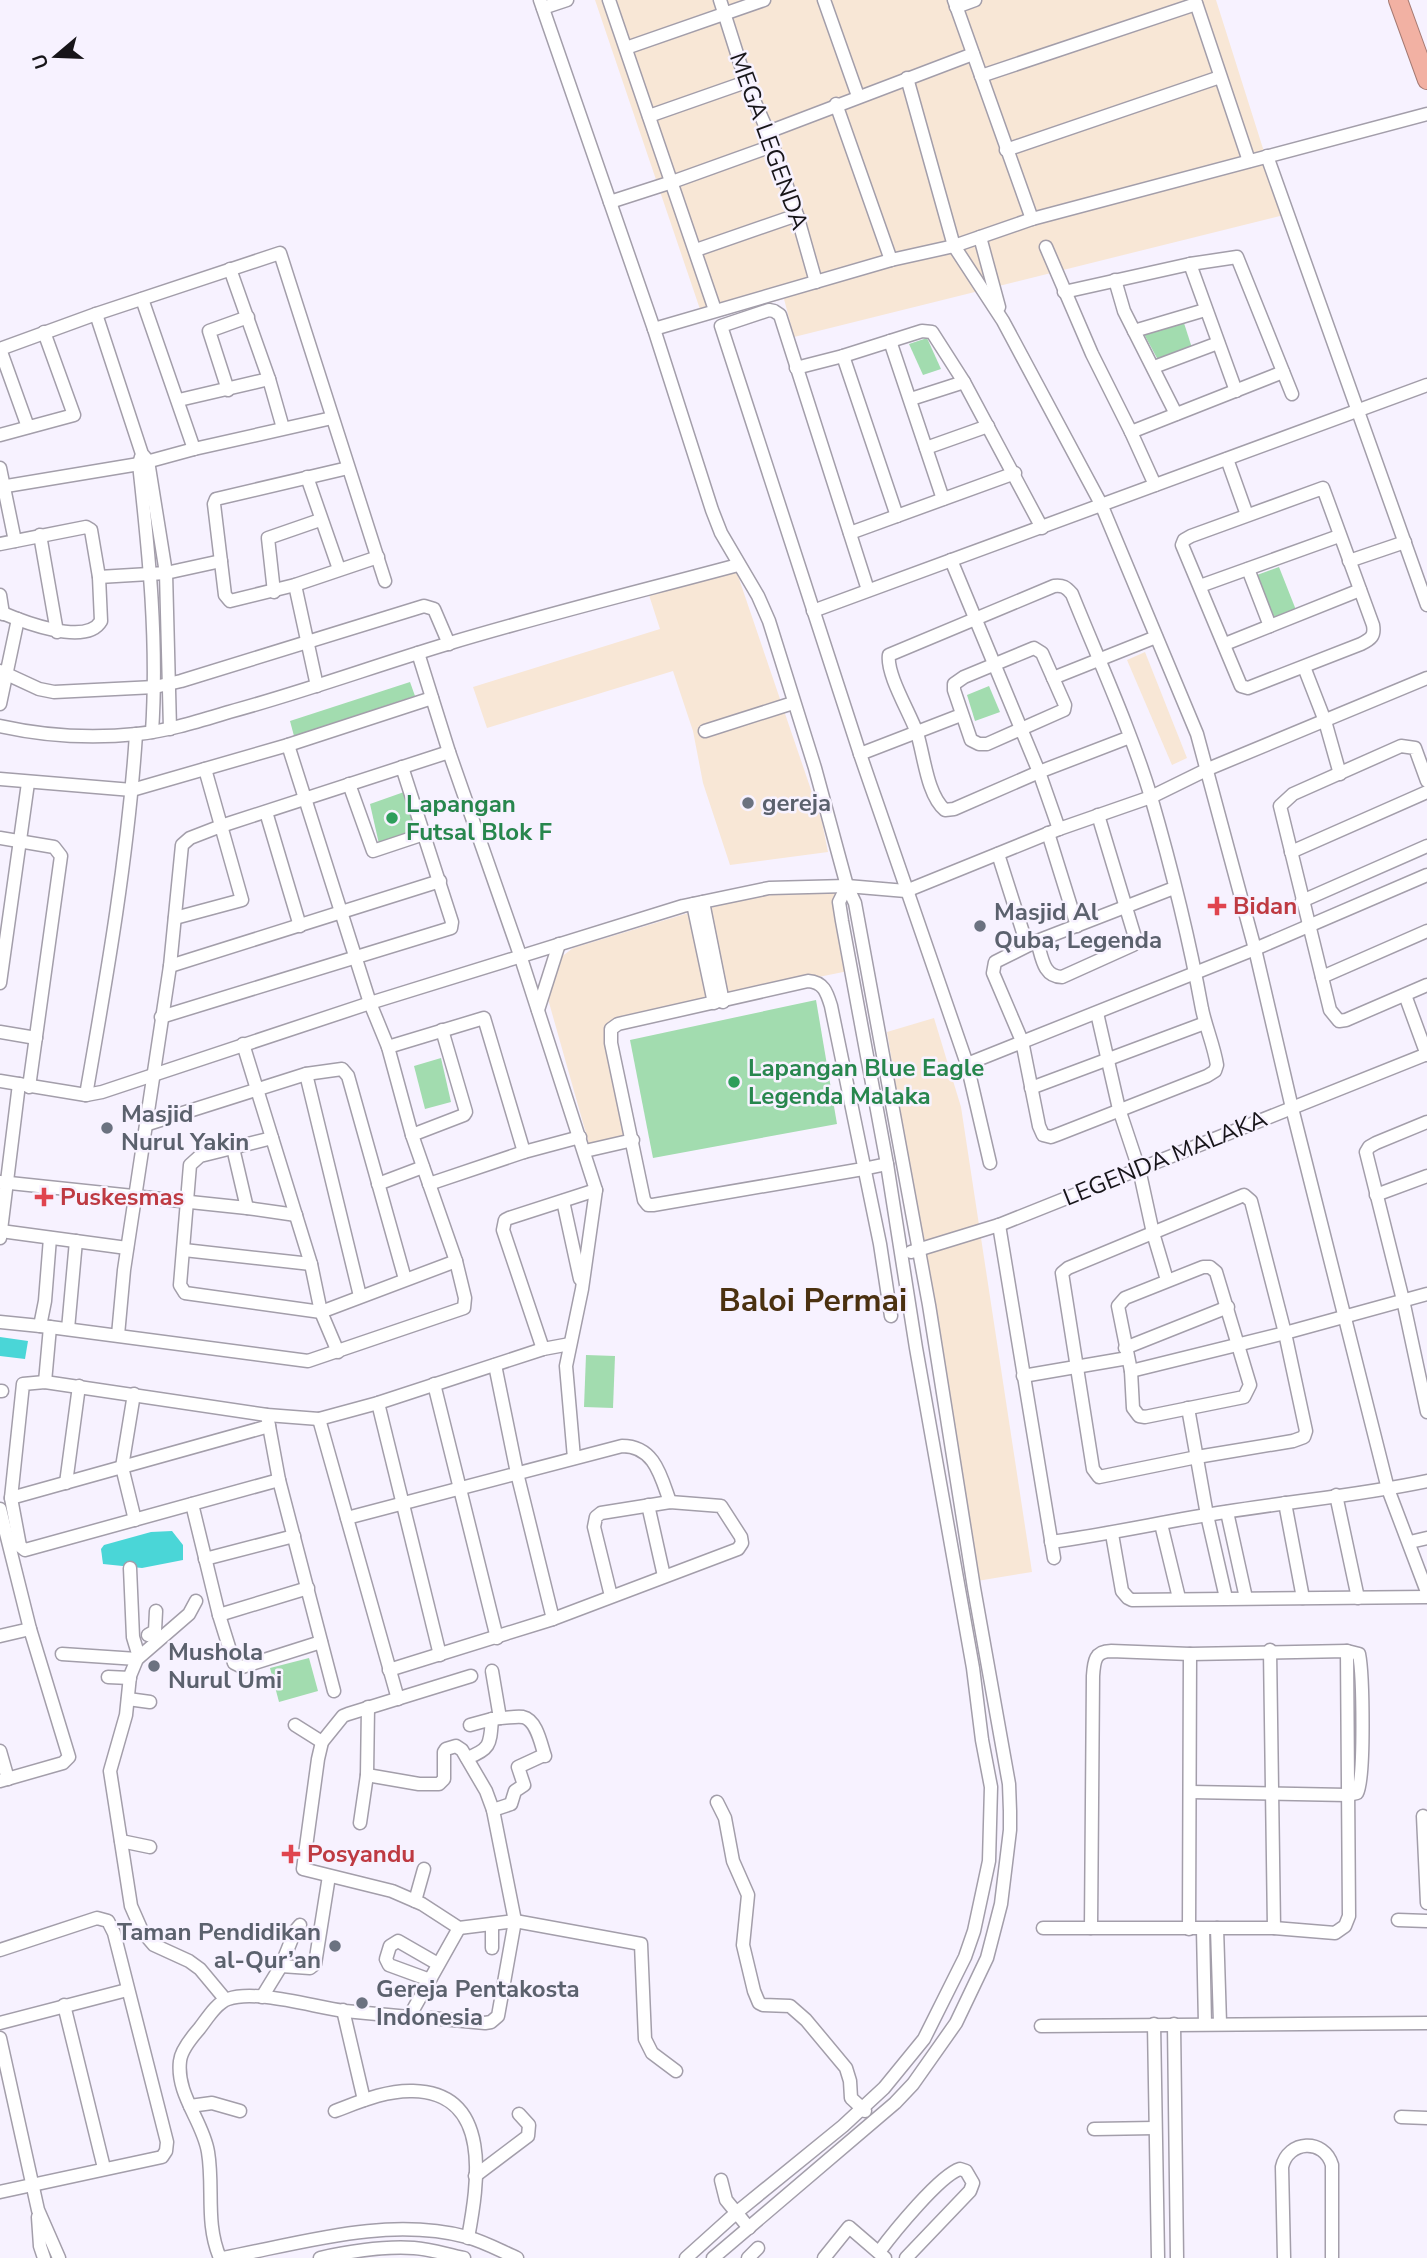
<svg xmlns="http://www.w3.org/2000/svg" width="1427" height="2258" font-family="'Nunito Sans',sans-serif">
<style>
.commercial{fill:#f8e7d6}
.green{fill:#a2dcaf}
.water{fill:#4ad6d7}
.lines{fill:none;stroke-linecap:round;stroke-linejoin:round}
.minor-casing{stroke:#a39eaa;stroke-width:15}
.highway-casing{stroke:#a57a73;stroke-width:20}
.minor{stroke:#fff;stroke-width:12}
.highway{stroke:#f2b1a3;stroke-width:18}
.worship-dot{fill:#6b7280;stroke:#f7f2ff;stroke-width:2.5}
.leisure-dot{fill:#2e9e5b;stroke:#f7f2ff;stroke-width:2.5}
.health-dot{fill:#e0444e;stroke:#f7f2ff;stroke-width:2.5}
.labels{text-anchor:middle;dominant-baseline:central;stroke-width:5;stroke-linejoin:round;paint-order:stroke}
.street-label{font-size:24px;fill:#171519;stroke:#f7f2ff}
.worship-label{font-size:24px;font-weight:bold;fill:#5b616d;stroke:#f7f2ff;text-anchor:start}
.leisure-label{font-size:24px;font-weight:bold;fill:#27864d;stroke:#f7f2ff;text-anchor:start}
.health-label{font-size:24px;font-weight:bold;fill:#be3a42;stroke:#f7f2ff;text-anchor:start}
.district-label{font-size:32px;font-weight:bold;fill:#4b3110;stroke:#f7f2ff}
</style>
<rect width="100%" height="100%" fill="#f7f2ff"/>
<!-- commercial -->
<g class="commercial">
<polygon points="595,0 1216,0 1284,215 794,337 784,299 704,321"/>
<polygon points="735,567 822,822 828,852 730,865 703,783 693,731 673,671 487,728 473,687 660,629 648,592"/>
<polygon points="1145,652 1187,758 1172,765 1127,660"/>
<polygon points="789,893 844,893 858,969 618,1018 609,1023 604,1034 627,1135 589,1144 548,999 560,958 573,948 685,914 755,897"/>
<polygon points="934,1018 961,1107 1032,1572 977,1581 887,1032"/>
</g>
<!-- green -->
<g class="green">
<polygon points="1184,323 1192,348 1158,360 1144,334"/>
<polygon points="927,338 941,369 923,375 909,344"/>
<polygon points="1279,567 1296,610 1274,619 1257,575"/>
<polygon points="410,682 415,696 294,736 290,721"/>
<polygon points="989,686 1000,712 975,721 967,695"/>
<polygon points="404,792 416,831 379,844 370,804"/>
<polygon points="816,1000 837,1124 653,1158 630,1040"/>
<polygon points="441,1058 451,1102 425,1109 414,1066"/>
<polygon points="586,1355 615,1356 613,1408 584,1407"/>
<polygon points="309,1658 318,1691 279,1702 270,1668"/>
</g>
<!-- water -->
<g class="water">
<polygon points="0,1337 28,1341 25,1359 0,1356"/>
<polygon points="172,1531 183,1545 183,1560 142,1568 103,1564 101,1549 104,1545 151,1532"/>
</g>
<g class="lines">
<defs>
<g id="minor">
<polyline points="540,0 654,329 712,510 721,533 758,596 769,621 815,768 847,886 855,903 929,1305 974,1588 1009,1784 1010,1811 1010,1830 1001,1904 987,1958 956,2023 913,2084 895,2103 713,2258"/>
<polyline points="609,0 715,310"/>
<polyline points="720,0 746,82 768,132 797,215 816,282"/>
<polyline points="824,0 858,96"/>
<polyline points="954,0 1032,219"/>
<polyline points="1195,0 1249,161"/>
<polyline points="956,7 975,0"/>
<polyline points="543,8 567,0"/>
<polyline points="626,48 764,0"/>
<polyline points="981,76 1196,4"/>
<polyline points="907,78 954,246 1003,321 1101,504 1197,734 1255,949 1292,1108 1388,1489 1427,1592"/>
<polyline points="836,104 891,260"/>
<polyline points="649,116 746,82"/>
<polyline points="768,132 973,54"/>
<polyline points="1006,150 1220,77"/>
<polyline points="1267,156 1427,605"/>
<polyline points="610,202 672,182 772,146"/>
<polyline points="980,237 999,307"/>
<polyline points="1046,247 1092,354 1131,432 1155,485"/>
<polyline points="696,250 797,215"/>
<polyline points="1190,264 1236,391"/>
<polyline points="230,269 269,379 283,428"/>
<polyline points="1115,280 1124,311 1176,414"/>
<polyline points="1064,292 1190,264 1237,257 1292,394"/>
<polyline points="142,299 194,449"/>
<polyline points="96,314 142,454 148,461 166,573 170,729"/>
<polyline points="654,329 891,260 954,246 1032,219 1427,114"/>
<polyline points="1134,331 1205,310"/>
<polyline points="890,341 943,499"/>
<polyline points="0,349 96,314 280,253 385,581"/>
<polyline points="0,349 28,427"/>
<polyline points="843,356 897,516"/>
<polyline points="1154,367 1218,343"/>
<polyline points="796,368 843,356 922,331 932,332 964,382 1042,528"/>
<polyline points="228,390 209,331 248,317"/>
<polyline points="911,399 964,382"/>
<polyline points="179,400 269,379"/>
<polyline points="1131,432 1283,372"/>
<polyline points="0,435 74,415 44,332"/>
<polyline points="926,448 988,426"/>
<path d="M141 457 139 464C149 554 158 642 152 732"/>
<polyline points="1227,459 1247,515"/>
<polyline points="0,468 15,541"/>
<polyline points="348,468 216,499 214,504 225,595 230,601 295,585 378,557"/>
<polyline points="307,477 339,569"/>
<polyline points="0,487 139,464 194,449 332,418"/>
<path d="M1323 488 1373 625C1375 636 1371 639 1361 644L1248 688 1241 686 1182 545 1184 540 1191 536Z"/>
<polyline points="850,533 1015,473"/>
<polyline points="40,535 57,632"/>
<path d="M0 544 86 527 91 530 99 577 101 621C86 647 21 621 0 612"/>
<polyline points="951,560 1039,772 1059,829"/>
<polyline points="1349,561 1405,542"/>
<polyline points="1248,569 1270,626"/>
<polyline points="99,577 166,573 221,561"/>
<polyline points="295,585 317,686"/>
<polyline points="1200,586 1339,536"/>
<polyline points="868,590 780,315 774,311 769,310 721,326 860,754 967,1064 990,1163"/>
<polyline points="274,592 268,538 320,520"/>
<polyline points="0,595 3,614"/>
<polyline points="813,611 1427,385"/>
<polyline points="1225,644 1360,590"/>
<polygon points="1034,648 1042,653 1065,705 1064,710 987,744 979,744 971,740 954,690 954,684 964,677"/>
<polyline points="418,653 449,752 520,955 596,1190 582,1289 566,1366 574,1458"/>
<polyline points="1304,667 1325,721 1340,774"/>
<polyline points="0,671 39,689 54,692 155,687 181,681 424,606 434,609 449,644"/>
<polyline points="1053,678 1156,637"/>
<polyline points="0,704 18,619"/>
<path d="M0 726C45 736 90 739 137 734 168 731 199 721 229 712 303 692 374 666 447 644 543 615 641 591 738 565"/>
<polyline points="705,731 793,703"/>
<path d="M1130 737 1039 772 954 809 945 810C927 795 924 755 917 733 910 713 886 674 889 655L1054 586C1063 585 1066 587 1072 594 1099 661 1130 728 1151 797 1171 866 1189 938 1202 1009 1206 1028 1214 1046 1217 1065L1215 1071 1207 1076 1059 1134 1051 1137 1043 1135 1039 1126 1022 1041 993 973 995 962 1037 941 1174 888"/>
<polyline points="860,754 961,715"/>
<polyline points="0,779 132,790 288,745 432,698"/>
<polyline points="1427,781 1415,748 1401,746 1293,794 1280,806 1330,1010 1339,1021 1346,1020 1427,985"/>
<polyline points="349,784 373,851 424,834"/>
<polyline points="266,812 300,926"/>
<polyline points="1048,833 1077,926"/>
<polyline points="0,838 54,847 61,856 29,1087"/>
<polyline points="1291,852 1427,792"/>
<polyline points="998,854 1027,945"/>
<polyline points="1302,901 1427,846"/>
<polyline points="703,902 723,1002"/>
<polyline points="693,904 714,1003"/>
<polyline points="175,918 242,900 205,769"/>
<path d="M1037 941C1042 957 1043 977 1062 977L1133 945 1134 934 1098 815"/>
<polyline points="170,966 440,881"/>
<polyline points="1322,977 1427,931"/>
<polyline points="0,983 28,783"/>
<polyline points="1405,995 1427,1055"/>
<polyline points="538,1010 559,944"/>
<polyline points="1097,1013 1119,1109 1139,1169 1153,1233 1167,1280"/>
<polyline points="161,1017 451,928 452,922 402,767"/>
<polyline points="0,1032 36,1038"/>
<polyline points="243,1044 311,1264 321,1312 338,1352"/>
<polyline points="388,1047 484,1018 524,1152"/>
<polyline points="967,1064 1255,949 1427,875"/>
<polyline points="306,1074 360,1296"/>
<polyline points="0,1081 86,1095 102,1092 370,1003 683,906 769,888 847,886 906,891 1059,829 1151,797 1208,769 1427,678"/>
<polyline points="1031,1088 1205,1023"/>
<path d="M86 1095C107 975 128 856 136 734"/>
<polyline points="1427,1122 1376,1143 1369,1147 1366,1152 1403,1300 1427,1412"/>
<polyline points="148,1124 306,1074 342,1069 348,1076 405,1279"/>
<polyline points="412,1135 464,1115 466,1112 442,1030"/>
<polyline points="272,1138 200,1156 190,1165 180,1285 185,1293 321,1312 456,1261"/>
<polyline points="233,1148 247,1208"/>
<polyline points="585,1151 633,1140"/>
<path d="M887 1164 863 1169 653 1205H648L644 1200 611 1043V1029L618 1024 808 981C824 982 827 993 831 1006L880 1244 891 1316"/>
<polyline points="0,1182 247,1208 296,1215"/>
<polyline points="378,1184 423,1167"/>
<polyline points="429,1184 524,1152 580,1137"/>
<polygon points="1244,1195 1251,1201 1285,1333 1306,1431 1304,1437 1293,1441 1197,1457 1099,1477 1093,1469 1062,1273 1068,1268"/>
<polyline points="1376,1195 1427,1176"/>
<polyline points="563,1201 580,1279"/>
<polyline points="999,1225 1054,1558"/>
<polyline points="1,1231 127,1248"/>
<polyline points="0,1238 19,1084"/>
<polyline points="184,1250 311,1264"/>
<polyline points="911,1252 999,1225 1427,1054"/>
<polygon points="1203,1267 1210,1267 1216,1272 1250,1385 1244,1397 1145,1417 1139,1416 1133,1408 1131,1371 1118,1306 1125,1298"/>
<polyline points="0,1322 50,1327 308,1361 464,1308 465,1298 456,1261 412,1135 388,1047 370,1003 288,745"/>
<polyline points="40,1326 45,1301 50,1238"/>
<polyline points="68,1329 76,1241"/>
<polyline points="118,1335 124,1270 170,966 182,845 190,838 221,826 449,752"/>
<polyline points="1125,1348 1228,1307"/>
<polyline points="543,1349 503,1230 505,1220 509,1218 596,1190"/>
<polyline points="495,1365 517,1473 553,1619"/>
<polyline points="1131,1371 1285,1333 1427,1294"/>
<polyline points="1023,1376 1128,1358"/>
<polyline points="45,1382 50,1327"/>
<polyline points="434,1384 497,1638"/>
<polyline points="0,1391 2,1391"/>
<polyline points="134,1394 122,1467 135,1520"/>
<polyline points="378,1403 440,1655"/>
<polyline points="1188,1408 1207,1515 1226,1598"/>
<polyline points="267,1415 279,1480 334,1691"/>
<polyline points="319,1419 398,1699"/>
<polyline points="279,1480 25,1550 20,1546 11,1498 23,1384 45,1382 267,1415 319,1419 378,1403 543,1349 570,1344"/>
<polyline points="66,1483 79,1386"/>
<polyline points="1336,1495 1358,1598"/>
<polyline points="11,1498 269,1426"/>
<polyline points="1285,1503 1303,1598"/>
<polyline points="192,1504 219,1615 234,1663 242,1667 321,1642"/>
<polyline points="648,1505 664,1576"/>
<polyline points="0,1509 30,1629 69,1757 63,1763 0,1781"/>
<polyline points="1227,1512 1246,1598"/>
<path d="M347 1518 622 1446C655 1446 661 1477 670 1502"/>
<polyline points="1161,1524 1179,1598"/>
<polyline points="1112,1534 1122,1591 1128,1598 1132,1600 1427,1597"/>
<path d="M1051 1542C1110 1534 1167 1521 1225 1512 1293 1501 1361 1495 1427 1481"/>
<polyline points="1410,1542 1427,1538"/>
<polyline points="205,1559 294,1536"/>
<polyline points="130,1568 133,1637 139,1657"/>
<polyline points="196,1601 189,1614 137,1659 130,1676 126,1715 110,1771 131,1906 142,1931 154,1945 189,1961 200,1969 225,1999"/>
<polyline points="219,1615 308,1588"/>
<polyline points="148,1635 155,1631 156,1611"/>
<polyline points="0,1636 30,1629"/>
<polyline points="1270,1650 1274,1928"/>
<polyline points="62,1654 137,1659"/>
<polyline points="389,1670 553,1619 738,1549 742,1543 741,1537 721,1506 670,1502 601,1513 596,1517 594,1527 611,1596"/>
<polyline points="492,1671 500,1718 492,1719"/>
<polyline points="471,1676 348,1714 343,1716 322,1742 318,1759 303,1869 392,1891 422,1904 459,1928 515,1921 641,1944 645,2039 652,2053 676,2071"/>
<polyline points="108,1677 130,1678"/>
<polyline points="128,1699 150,1702"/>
<path d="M500 1718C507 1718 516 1716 523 1717 537 1720 541 1745 545 1756"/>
<polyline points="295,1725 322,1742"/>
<polyline points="0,1751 8,1779"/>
<path d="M467 1758C491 1749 490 1744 492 1719L470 1725"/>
<polyline points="367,1775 419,1784 439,1784 444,1779 444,1752 446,1749 456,1746 462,1750 486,1791 493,1810"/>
<polyline points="717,1802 725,1818 733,1861 748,1895 743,1945 754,1991 759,2003 763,2005 790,2006 806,2020 846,2068 850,2081 851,2098 865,2111"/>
<polyline points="1423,1816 1427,1903"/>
<polyline points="360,1823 367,1775 368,1707"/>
<polyline points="121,1841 150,1847"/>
<polyline points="415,1901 424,1869"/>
<polyline points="1398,1920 1427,1921"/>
<polyline points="492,1924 492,1948"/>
<polyline points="1043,1928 1274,1928 1335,1933 1345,1926 1349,1916 1347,1651"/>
<path d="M1091 1928 1093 1676C1094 1661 1095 1651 1111 1651L1190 1654 1347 1651 1359 1654C1363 1674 1365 1779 1357 1793L1347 1795 1191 1792"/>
<polyline points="1217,1928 1220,2023"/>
<polyline points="1189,1929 1190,1654"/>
<polyline points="1203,1929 1205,2024"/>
<polyline points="0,1950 97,1918 108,1921 114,1933 167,2142 166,2151 162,2157 0,2192"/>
<polyline points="281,1966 310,1968 315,1964 329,1876"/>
<polyline points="430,1980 389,1965 386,1959 390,1946 398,1941 438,1964"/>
<polyline points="262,1997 281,1966 295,1931 300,1925"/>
<polyline points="64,2005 104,2168"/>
<polyline points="343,2010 364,2100"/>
<polyline points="431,2018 485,2023 491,2022 498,2016 515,1921 493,1810 511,1804 515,1791 524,1785 518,1767 544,1755"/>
<polyline points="0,2023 127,1990"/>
<polyline points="1154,2024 1158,2258"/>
<polyline points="1174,2024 1177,2258"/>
<polyline points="1041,2026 1427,2023"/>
<polyline points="0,2038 38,2210 59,2258"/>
<polyline points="190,2106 212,2103 240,2111"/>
<path d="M335 2111C359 2102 386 2090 413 2091 493 2093 478 2184 468 2238"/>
<polyline points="1401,2117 1427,2118"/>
<polyline points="1094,2129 1155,2128"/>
<polyline points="475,2176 528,2136 529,2125 519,2114"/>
<polyline points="721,2180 726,2200 749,2228"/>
<polyline points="38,2217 40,2246 44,2258"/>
<path d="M879 2252C893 2233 940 2175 960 2169L966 2171 973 2183 970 2191 906 2258"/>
<path d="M220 2258C205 2223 214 2188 208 2152 203 2121 176 2095 180 2061 181 2050 192 2037 199 2029 207 2019 216 2003 228 1999 256 1989 314 2007 345 2011 366 2013 387 2015 409 2017L459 1928"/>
<path d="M223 2258C302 2243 387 2216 467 2237 485 2242 501 2251 517 2258"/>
<path d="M320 2258C351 2251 383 2246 414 2248 431 2249 448 2255 464 2258"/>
<polyline points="686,2258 736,2213 843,2126 884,2088 924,2039 965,1957 974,1931 989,1861 991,1787 982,1740 973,1668 916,1348 887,1164 842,921 839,902 847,886"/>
<polyline points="748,2258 758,2248"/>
<polyline points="824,2258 849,2227 885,2258"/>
<path d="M1284 2258 1282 2167C1288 2140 1324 2138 1332 2165V2258"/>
</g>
<polyline id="highway" points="1398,0 1427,80"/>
</defs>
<!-- minor casing -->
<use href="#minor" class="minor-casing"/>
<!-- highway casing -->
<use href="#highway" class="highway-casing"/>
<!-- minor -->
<use href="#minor" class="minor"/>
<!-- highway -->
<use href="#highway" class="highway"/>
</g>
<!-- markers -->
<g class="worship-dot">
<circle cx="748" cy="803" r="7"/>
<circle cx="980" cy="926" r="7"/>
<circle cx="107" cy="1128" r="7"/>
<circle cx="154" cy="1666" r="7"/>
<circle cx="335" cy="1946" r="7"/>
<circle cx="362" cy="2003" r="7"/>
</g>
<g class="leisure-dot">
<circle cx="392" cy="818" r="7"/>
<circle cx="734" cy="1082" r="7"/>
</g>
<g class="health-dot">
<path d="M1213.5 895.5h7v7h7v7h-7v7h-7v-7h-7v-7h7z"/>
<path d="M40.5 1186.5h7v7h7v7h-7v7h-7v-7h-7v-7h7z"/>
<path d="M287.5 1843.5h7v7h7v7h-7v7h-7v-7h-7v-7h7z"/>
</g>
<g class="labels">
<!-- street labels -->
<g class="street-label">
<text transform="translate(769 141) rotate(70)">MEGA LEGENDA</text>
<text transform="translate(1165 1158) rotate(-22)">LEGENDA MALAKA</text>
</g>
<!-- worship labels -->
<g class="worship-label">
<text x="762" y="803">gereja</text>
<text x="994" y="912">Masjid Al<tspan x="994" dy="28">Quba, Legenda</tspan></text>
<text x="121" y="1114">Masjid<tspan x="121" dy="28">Nurul Yakin</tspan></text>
<text x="168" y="1652">Mushola<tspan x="168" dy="28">Nurul Umi</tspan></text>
<text x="321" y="1932" text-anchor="end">Taman Pendidikan<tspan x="321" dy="28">al-Qur’an</tspan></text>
<text x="376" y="1989">Gereja Pentakosta<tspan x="376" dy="28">Indonesia</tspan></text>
</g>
<!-- leisure labels -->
<g class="leisure-label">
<text x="406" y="804">Lapangan<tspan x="406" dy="28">Futsal Blok F</tspan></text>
<text x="748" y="1068">Lapangan Blue Eagle<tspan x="748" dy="28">Legenda Malaka</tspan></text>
</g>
<!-- health labels -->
<g class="health-label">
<text x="1233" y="906">Bidan</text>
<text x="60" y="1197">Puskesmas</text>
<text x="307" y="1854">Posyandu</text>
</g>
<!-- district labels -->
<g class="district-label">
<text x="813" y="1300">Baloi Permai</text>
</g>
</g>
<!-- north arrow -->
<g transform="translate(56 56) rotate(251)" stroke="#f7f2ff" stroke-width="5" paint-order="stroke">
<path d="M0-5L12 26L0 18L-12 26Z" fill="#171519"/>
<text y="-10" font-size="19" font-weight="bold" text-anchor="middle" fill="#171519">U</text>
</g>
</svg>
